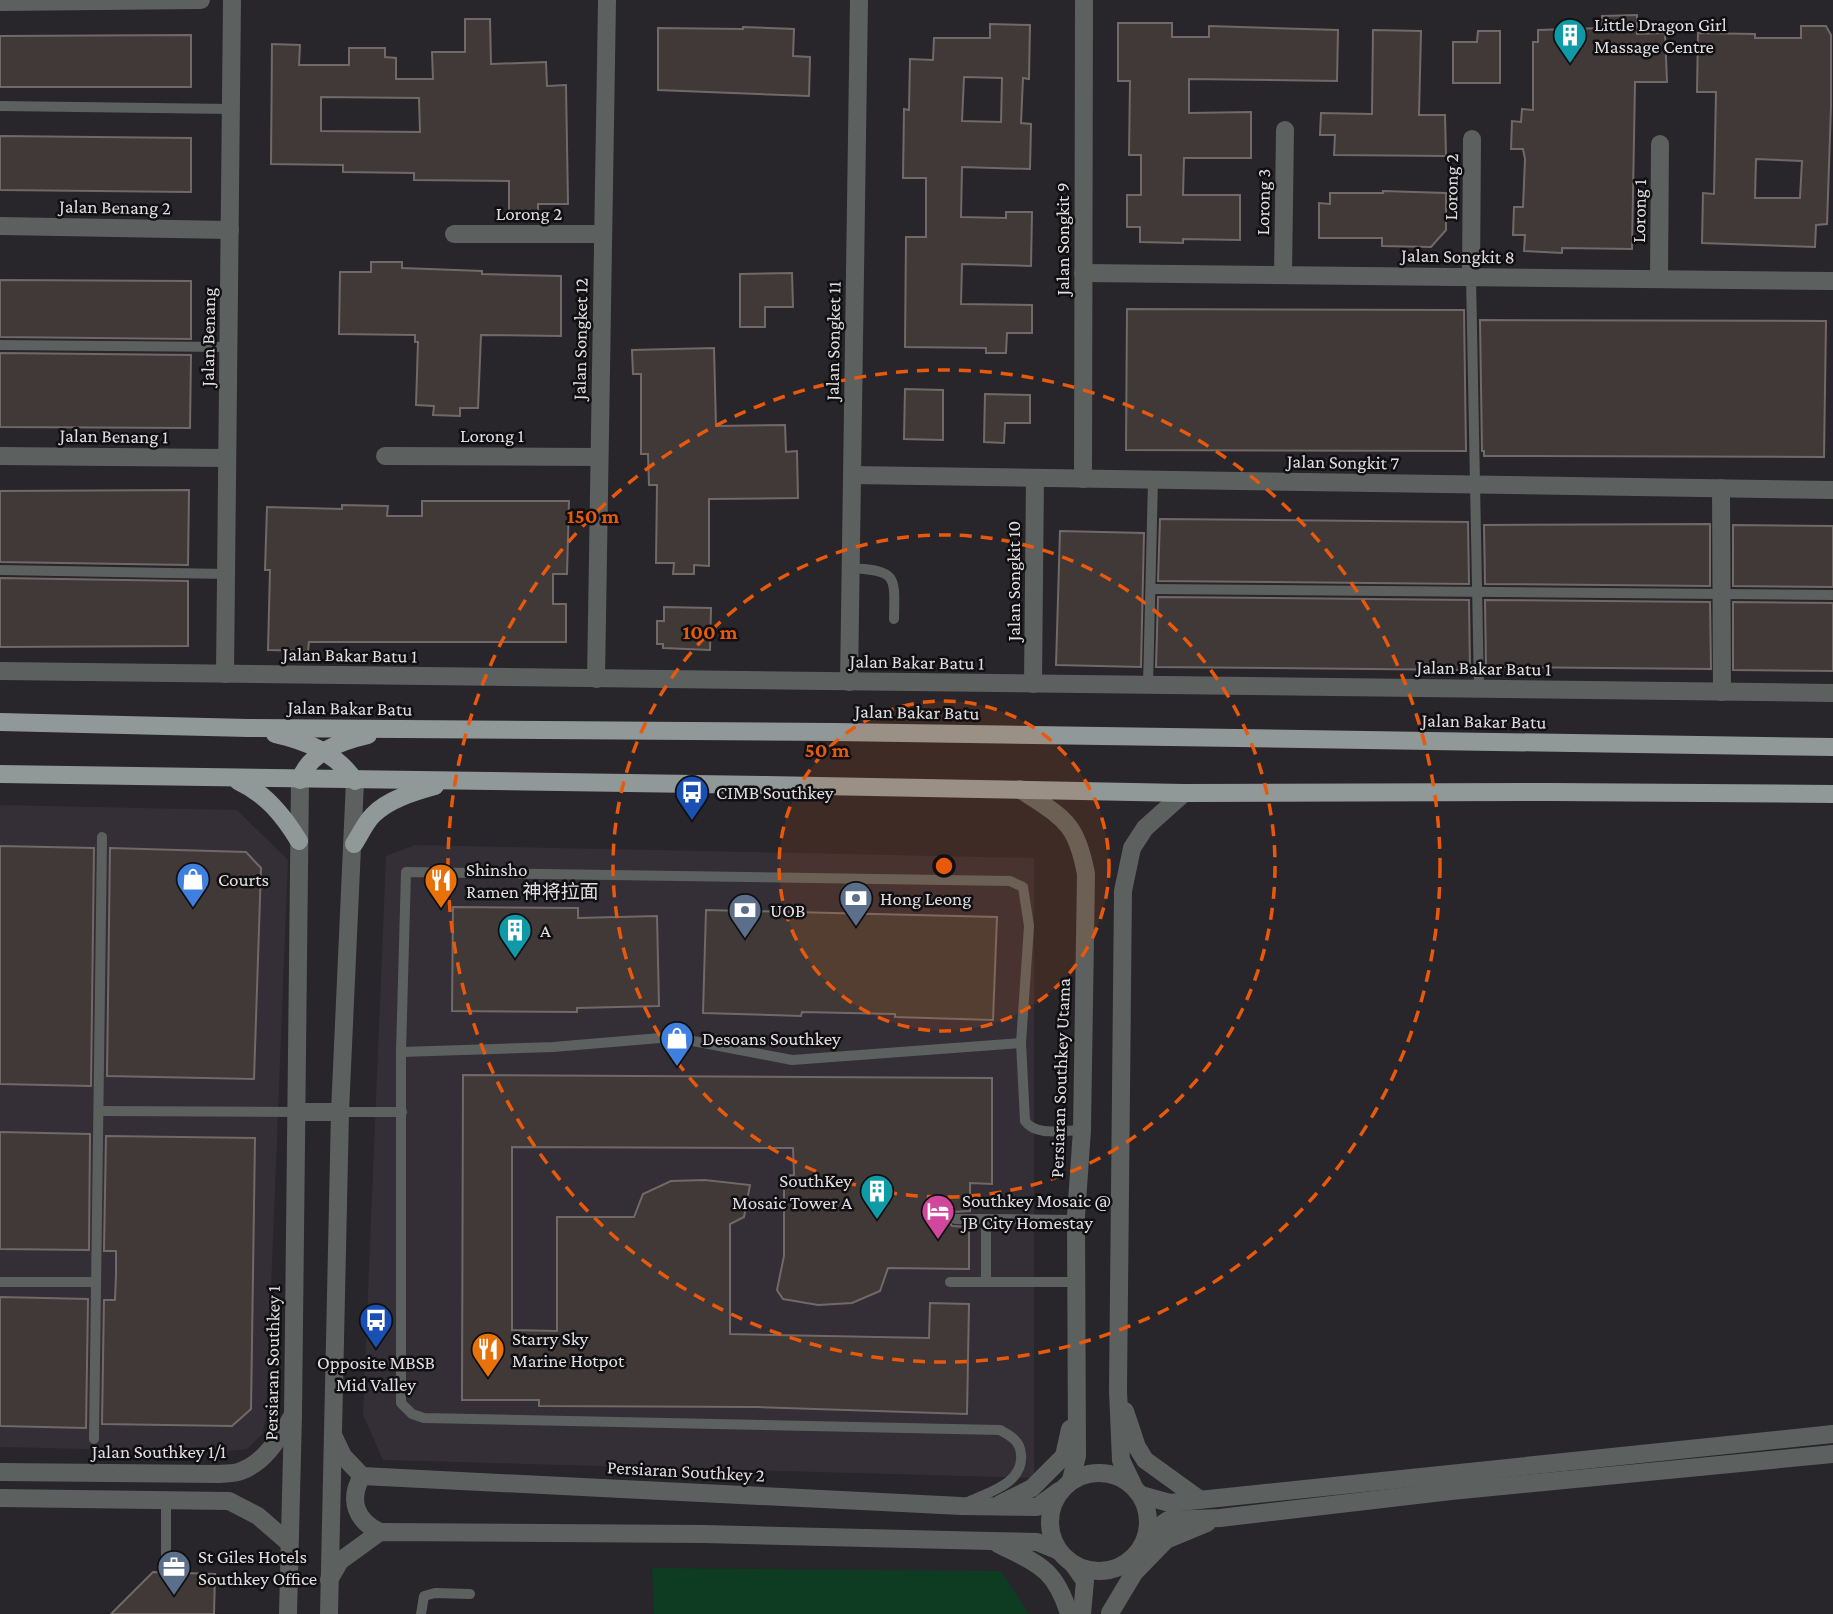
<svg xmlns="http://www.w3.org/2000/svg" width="1833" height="1614" font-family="'Crimson Pro','Noto Sans SC',serif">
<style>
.built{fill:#342e37}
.green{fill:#0d3c23}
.building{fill:#403937;stroke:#716967;stroke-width:2;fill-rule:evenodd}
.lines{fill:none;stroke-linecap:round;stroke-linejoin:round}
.lane{stroke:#5c605f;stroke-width:10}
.street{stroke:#5c605f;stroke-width:18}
.primary{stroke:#919898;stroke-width:18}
.ring{fill:none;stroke:#e8590c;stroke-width:3.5;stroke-dasharray:12 9}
.labels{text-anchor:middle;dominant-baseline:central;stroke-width:5;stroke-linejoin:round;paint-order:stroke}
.poi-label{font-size:19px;fill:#e1dee2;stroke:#100f11;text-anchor:start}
.street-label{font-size:19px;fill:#e1dee2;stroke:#100f11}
.centre{fill:#e8590c;stroke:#100f11;stroke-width:3.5}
.ring-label{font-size:21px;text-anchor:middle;font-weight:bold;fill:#e8590c;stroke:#100f11;stroke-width:5;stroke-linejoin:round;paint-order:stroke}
</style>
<rect width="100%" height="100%" fill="#28252b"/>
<!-- built -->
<g class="built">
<polygon points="0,805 237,810 288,860 266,1417 263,1433 247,1449 221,1452 0,1447"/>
<polygon points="415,845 1034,858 1034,1478 383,1460 363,1415 386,856"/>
</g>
<!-- green -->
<polygon class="green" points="652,1568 1001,1571 1029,1614 654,1614"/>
<!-- building -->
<g class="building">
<polygon points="1637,15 1637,34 1665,33 1667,82 1635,82 1632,249 1562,248 1562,253 1524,251 1525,235 1513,235 1514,207 1523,207 1525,159 1523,149 1511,149 1512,121 1521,122 1522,109 1533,110 1533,42 1538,42 1538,30 1602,28 1602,16"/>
<path d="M465 19H490L491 64 546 62 547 86 566 85 568 204H538V213L509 212V181L414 180V173L343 172V165L271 164 272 44 300 45 299 65H349V48H385V57L396 58V79H433L432 52H465ZM321 97 419 98 420 132 321 131Z"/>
<polygon points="1118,23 1172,23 1172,37 1209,37 1209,26 1338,30 1337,81 1189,79 1189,113 1251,112 1251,158 1184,158 1183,195 1240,195 1240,240 1183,239 1183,243 1140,242 1140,227 1127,227 1127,195 1141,195 1141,155 1129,155 1130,81 1118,81"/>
<path d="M990 24 1030 25 1029 79 1023 78 1021 123 1031 124 1030 169 962 167 961 217 1006 218V212H1032L1031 266 962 264 961 304 1032 305V333H1007L1006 353H986V348L905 347 906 237H926V178H903L904 109 909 110 910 59 933 60 934 38H990ZM964 77 1002 78 1001 122 962 121Z"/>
<path d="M1801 26H1826L1831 35V107L1827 224 1816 225 1815 247 1702 243 1703 193 1714 194 1716 92H1697L1698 33 1755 34V38H1801ZM1756 159 1802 161 1800 198H1755Z"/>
<polygon points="743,27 794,29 793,56 810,57 809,96 658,90 658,28 743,29"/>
<polygon points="1373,30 1421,31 1419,115 1445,115 1446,156 1334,155 1335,135 1320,135 1321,113 1372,114"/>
<polygon points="1478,31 1500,31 1500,83 1453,83 1453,42 1477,42"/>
<polygon points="191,35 191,87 0,87 0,36"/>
<polygon points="0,136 191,138 191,192 0,190"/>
<polygon points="1383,191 1446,193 1446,230 1431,247 1382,246 1382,238 1319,238 1319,203 1330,204 1330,193 1383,193"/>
<polygon points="371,262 402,262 402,268 482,271 482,274 561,276 561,336 481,335 478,408 460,408 460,416 433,415 434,406 416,405 418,342 415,342 415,335 339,334 340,272 371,272"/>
<polygon points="792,273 793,307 765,307 765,327 740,327 740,274"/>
<polygon points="0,280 191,281 191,339 0,337"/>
<polygon points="1127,309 1464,310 1466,451 1126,450"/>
<polygon points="1480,320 1826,321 1824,457 1484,456 1484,451 1482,451"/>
<polygon points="714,348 716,426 785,425 786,452 797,451 798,498 709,499 709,566 694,565 694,574 673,574 674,563 656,563 657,485 649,485 648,454 641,454 641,374 633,374 632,350"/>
<polygon points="0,353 191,355 190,428 0,427"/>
<polygon points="905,389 943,390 943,440 904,439"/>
<polygon points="985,394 1030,395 1030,423 1005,423 1004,443 984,442"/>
<polygon points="189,490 188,565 0,562 0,491"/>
<polygon points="422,501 569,501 567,574 553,574 553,604 566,604 566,642 309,642 308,651 268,650 270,570 265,570 267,507 342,509 342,505 388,506 387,516 422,516"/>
<polygon points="1160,519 1468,522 1469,584 1158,581"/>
<polygon points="1710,524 1710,586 1485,584 1484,525"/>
<polygon points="1733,525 1833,526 1833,587 1733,586"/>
<polygon points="1060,531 1144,533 1141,667 1056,665"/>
<polygon points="0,578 188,581 188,646 0,647"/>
<polygon points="1158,597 1469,600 1470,670 1156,667"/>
<polygon points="1485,600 1710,602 1711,669 1486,667"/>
<polygon points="1733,602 1833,603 1833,671 1733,670"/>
<polygon points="664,607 711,608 710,650 663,648 663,644 657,644 657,621 664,621"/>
<polygon points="0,846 94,848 91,1086 0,1084"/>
<polygon points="110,848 246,852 261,868 254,1079 107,1076"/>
<polygon points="453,907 578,908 578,918 657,916 659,1006 577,1008 577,1012 452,1011"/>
<polygon points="706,910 997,917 993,1020 895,1017 895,1014 802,1012 801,1016 703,1013"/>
<polygon points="463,1075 992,1078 992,1184 970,1183 970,1211 952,1212 947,1218 952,1226 969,1227 969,1269 888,1268 880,1291 852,1303 818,1305 783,1299 777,1290 784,1256 784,1176 794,1175 793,1148 512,1147 512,1330 557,1331 557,1217 634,1217 643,1194 671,1181 705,1180 750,1185 744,1217 730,1224 730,1334 929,1338 930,1303 969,1304 967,1414 756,1407 539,1406 539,1400 462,1400"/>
<polygon points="0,1132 90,1134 89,1250 0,1249"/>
<polygon points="106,1136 255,1138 251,1409 232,1426 102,1424 104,1300 115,1300 116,1275 116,1251 104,1251"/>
<polygon points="0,1297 88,1299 86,1428 0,1426"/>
<polygon points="153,1572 215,1574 214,1614 111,1614"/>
</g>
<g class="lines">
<!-- lane -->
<g class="lane">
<polyline points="0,106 231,109"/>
<polyline points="1471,277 1479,689"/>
<polyline points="0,345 229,347"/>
<path d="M851 568C897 571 895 575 894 619"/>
<polyline points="0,570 226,574"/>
<polyline points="1152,589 1833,595"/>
<polyline points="1148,685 1153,480"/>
<polyline points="401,1052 553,1047 672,1037 792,1060 1021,1043"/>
<polyline points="99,1111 297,1112"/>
<polyline points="340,1112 402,1112"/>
<polyline points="955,1219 986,1219"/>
<polyline points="1076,1220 986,1219 986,1282 1076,1282"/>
<polyline points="0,1282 96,1282"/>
<polyline points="950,1282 986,1282"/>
<polyline points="94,1439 102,837"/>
<polyline points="166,1500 166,1564"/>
<path d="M966 1503C988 1492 1024 1484 1021 1454 1020 1441 1011 1436 1000 1430L424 1418 412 1414 401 1403V1052L406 872 1010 881 1023 887 1029 926 1021 1043 1025 1121C1036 1137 1064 1130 1082 1130"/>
<polyline points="421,1614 424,1596 435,1593 470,1594"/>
</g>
<!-- street -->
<g class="street">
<polyline points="0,2 201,0"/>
<polyline points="0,226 230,230"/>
<polyline points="454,234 603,234"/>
<polyline points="1083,273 1833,281"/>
<polyline points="1283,275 1285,130"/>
<polyline points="1471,277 1472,139"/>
<polyline points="1659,279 1660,144"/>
<polyline points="0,456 227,458"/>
<polyline points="385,456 599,457"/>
<polyline points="852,475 1833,490"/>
<polyline points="1083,479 1084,0"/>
<polyline points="1721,488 1722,692"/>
<polyline points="0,671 1833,693"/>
<polyline points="225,674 232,0"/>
<polyline points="596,679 607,0"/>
<polyline points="849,682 859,0"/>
<polyline points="1033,684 1035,478"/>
<path d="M1020 789C1062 818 1076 820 1086 874L1082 1130 1076 1216 1077 1456 1071 1480"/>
<polyline points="297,1112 340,1112"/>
<polyline points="1125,1411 1137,1447 1145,1460 1199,1499"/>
<polyline points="334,1437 343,1456 362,1476 961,1506 1037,1507 1059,1491"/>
<path d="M0 1472 219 1474C226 1473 235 1474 241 1471 266 1462 280 1436 293 1415"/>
<circle cx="1099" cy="1522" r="49"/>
<path d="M362 1476C348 1500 356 1521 380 1532"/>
<polyline points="1133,1485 1121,1460 1118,1391 1123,891 1132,848 1145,828 1184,793"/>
<polyline points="1141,1495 1170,1503 1833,1434"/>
<polyline points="0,1498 229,1501 258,1516 289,1543"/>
<polyline points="1000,1504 1032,1488 1064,1456 1070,1429"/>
<polyline points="1147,1535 1168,1520 1220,1518 1451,1491 1833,1454"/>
<path d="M998 1544C1038 1564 1055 1568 1069 1614"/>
<polyline points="1073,1564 1085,1581 1082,1614"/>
<polyline points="329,1580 340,1561 380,1532 704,1534 991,1541 1037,1542 1059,1551"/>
<polyline points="1110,1613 1134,1573 1166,1540 1207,1523"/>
<polyline points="288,1614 293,1415 300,780"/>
<polyline points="329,1614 340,1112 355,781"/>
</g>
<!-- primary -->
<g class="primary">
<polyline points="0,722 248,728 835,732 1833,747"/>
<path d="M275 734C306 741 337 753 355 781"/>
<polyline points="0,774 766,785 1184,793 1551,792 1833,794"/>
<path d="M300 780C309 752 342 741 368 735"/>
<path d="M238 781C266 794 283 815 299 841"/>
<path d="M354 844C360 835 365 823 373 815 389 799 414 792 435 786"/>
</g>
</g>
<!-- distance rings -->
<circle cx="944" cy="866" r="165" fill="#e8590c" fill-opacity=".12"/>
<g class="ring">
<circle cx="944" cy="866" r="165"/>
<circle cx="944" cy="866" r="331"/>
<circle cx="944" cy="866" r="496"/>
</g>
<!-- icons -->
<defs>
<symbol id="building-pin" viewBox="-11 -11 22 30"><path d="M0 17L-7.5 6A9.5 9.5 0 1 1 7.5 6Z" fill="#0f9aa8" stroke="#100f11"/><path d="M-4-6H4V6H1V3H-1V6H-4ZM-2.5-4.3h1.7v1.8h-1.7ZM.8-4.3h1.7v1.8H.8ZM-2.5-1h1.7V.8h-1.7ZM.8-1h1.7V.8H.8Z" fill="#fff"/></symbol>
<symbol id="bus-pin" viewBox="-11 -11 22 30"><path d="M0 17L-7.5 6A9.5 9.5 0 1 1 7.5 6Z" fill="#1a4fb4" stroke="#100f11"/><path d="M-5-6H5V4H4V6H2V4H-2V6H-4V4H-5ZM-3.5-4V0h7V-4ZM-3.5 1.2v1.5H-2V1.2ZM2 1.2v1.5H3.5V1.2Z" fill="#fff"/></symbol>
<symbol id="shop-pin" viewBox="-11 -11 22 30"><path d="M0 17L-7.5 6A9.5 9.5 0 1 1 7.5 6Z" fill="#3f7fe0" stroke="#100f11"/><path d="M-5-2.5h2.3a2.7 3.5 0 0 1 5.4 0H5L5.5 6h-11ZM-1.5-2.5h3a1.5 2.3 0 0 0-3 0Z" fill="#fff"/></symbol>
<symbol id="restaurant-pin" viewBox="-11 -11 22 30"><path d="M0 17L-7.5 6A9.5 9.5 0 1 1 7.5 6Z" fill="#e8710a" stroke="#100f11"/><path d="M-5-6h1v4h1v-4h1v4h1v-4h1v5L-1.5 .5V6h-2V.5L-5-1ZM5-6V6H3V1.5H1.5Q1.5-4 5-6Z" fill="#fff"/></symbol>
<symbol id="bank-pin" viewBox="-11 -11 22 30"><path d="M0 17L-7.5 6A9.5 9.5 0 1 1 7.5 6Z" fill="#5c6f8a" stroke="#100f11"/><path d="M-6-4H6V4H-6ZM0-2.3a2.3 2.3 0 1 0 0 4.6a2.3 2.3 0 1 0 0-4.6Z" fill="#fff"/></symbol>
<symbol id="hotel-pin" viewBox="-11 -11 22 30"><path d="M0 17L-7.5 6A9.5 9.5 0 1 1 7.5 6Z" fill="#d1479c" stroke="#100f11"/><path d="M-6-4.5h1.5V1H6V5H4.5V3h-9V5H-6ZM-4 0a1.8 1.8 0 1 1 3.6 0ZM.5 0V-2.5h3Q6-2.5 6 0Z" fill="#fff"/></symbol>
<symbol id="office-pin" viewBox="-11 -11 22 30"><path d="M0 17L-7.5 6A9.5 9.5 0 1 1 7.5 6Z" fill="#5c6f8a" stroke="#100f11"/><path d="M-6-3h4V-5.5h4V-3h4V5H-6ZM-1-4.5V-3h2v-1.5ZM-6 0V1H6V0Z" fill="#fff"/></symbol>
</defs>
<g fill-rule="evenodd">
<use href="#building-pin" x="1551" y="16" width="38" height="52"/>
<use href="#bus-pin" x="673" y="773" width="38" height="52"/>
<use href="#shop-pin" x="174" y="860" width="38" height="52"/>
<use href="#restaurant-pin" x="422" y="861" width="38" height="52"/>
<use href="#bank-pin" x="837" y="879" width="38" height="52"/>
<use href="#bank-pin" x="726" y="891" width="38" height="52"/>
<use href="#building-pin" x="496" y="911" width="38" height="52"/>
<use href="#shop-pin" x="658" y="1019" width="38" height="52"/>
<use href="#building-pin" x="858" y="1172" width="38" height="52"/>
<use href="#hotel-pin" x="919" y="1192" width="38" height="52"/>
<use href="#bus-pin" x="357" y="1301" width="38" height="52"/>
<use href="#restaurant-pin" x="469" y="1330" width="38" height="52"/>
<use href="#office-pin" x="155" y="1548" width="38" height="52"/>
</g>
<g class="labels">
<!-- poi labels -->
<g class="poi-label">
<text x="1594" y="24">Little Dragon Girl<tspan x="1594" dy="22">Massage Centre</tspan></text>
<text x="716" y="792">CIMB Southkey</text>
<text x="466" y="869">Shinsho<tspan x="466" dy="22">Ramen 神将拉面</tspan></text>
<text x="218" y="879">Courts</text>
<text x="880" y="898">Hong Leong</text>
<text x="770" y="910">UOB</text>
<text x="540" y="930">A</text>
<text x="702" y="1038">Desoans Southkey</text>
<text x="852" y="1180" text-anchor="end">SouthKey<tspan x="852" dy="22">Mosaic Tower A</tspan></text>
<text x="962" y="1200">Southkey Mosaic @<tspan x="962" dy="22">JB City Homestay</tspan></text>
<text x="512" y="1338">Starry Sky<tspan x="512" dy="22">Marine Hotpot</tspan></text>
<text x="376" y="1362" text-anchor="middle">Opposite MBSB<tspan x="376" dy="22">Mid Valley</tspan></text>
<text x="198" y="1556">St Giles Hotels<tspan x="198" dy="22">Southkey Office</tspan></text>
</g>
<!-- street labels -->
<g class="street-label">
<text transform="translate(1451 187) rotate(-89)">Lorong 2</text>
<text transform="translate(1263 202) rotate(-89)">Lorong 3</text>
<text transform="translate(115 207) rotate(1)">Jalan Benang 2</text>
<text transform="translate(1639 211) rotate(-89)">Lorong 1</text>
<text x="529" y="213">Lorong 2</text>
<text transform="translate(1062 239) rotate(-90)">Jalan Songkit 9</text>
<text transform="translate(1458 256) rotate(1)">Jalan Songkit 8</text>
<text transform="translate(208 337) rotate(-89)">Jalan Benang</text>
<text transform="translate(580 339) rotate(-89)">Jalan Songket 12</text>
<text transform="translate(833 341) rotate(-89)">Jalan Songket 11</text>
<text x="492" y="435">Lorong 1</text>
<text transform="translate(114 436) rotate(1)">Jalan Benang 1</text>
<text transform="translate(1343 462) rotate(1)">Jalan Songkit 7</text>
<text transform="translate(1013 581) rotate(-90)">Jalan Songkit 10</text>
<text transform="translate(350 655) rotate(1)">Jalan Bakar Batu 1</text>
<text transform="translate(917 662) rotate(1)">Jalan Bakar Batu 1</text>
<text transform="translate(1484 668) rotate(1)">Jalan Bakar Batu 1</text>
<text transform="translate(350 708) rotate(1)">Jalan Bakar Batu</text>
<text transform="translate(917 712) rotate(1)">Jalan Bakar Batu</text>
<text transform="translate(1484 721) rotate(1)">Jalan Bakar Batu</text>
<text transform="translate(1060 1078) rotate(-88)">Persiaran Southkey Utama</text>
<text transform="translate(272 1363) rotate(-89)">Persiaran Southkey 1</text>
<text x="159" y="1451">Jalan Southkey 1/1</text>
<text transform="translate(686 1471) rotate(3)">Persiaran Southkey 2</text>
</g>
</g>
<circle cx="944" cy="866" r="10" class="centre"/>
<g class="ring-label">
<text x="593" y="523">150 m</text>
<text x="710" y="639">100 m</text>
<text x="827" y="757">50 m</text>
</g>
</svg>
